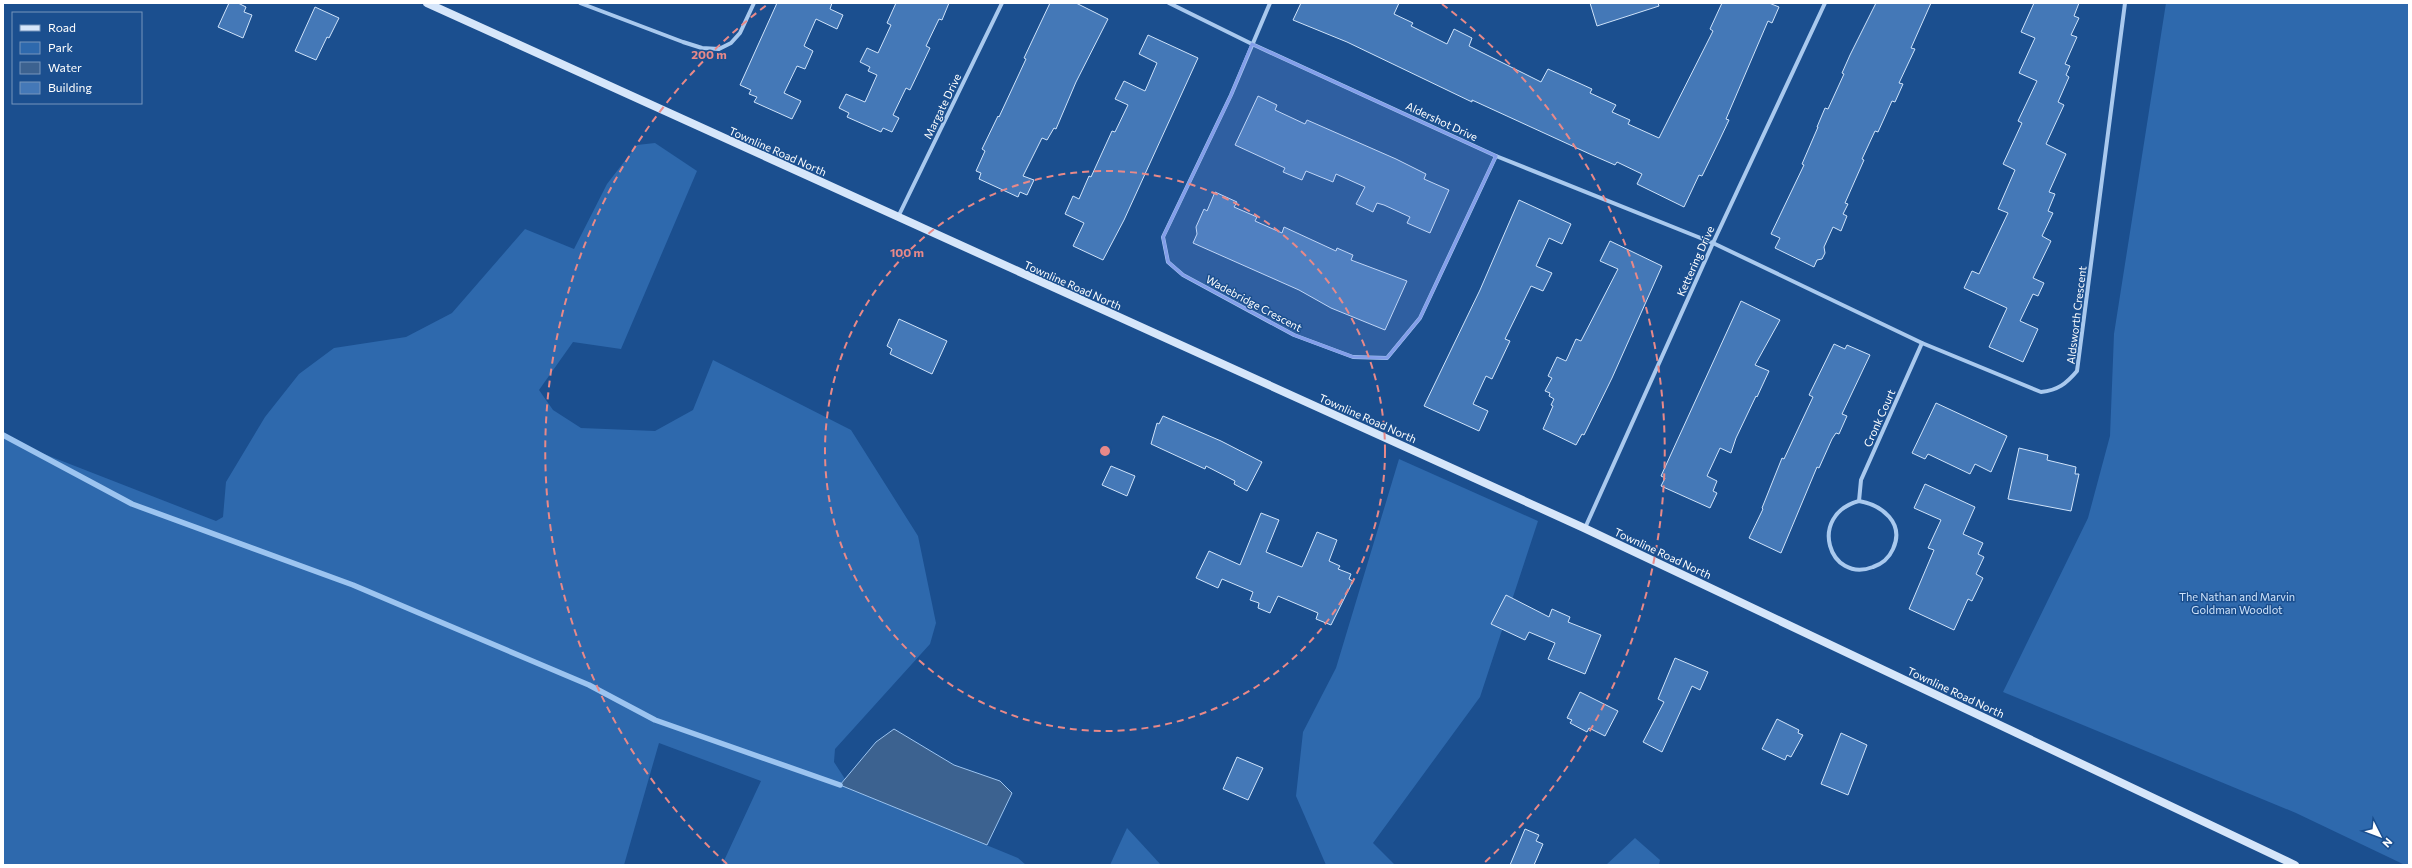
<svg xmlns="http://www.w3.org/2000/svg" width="2412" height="868" font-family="Commissioner,sans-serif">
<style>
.green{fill:#2e69ad}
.water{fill:#3c6290;stroke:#9cc4f0}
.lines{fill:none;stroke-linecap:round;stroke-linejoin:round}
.stream{stroke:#9cc4f0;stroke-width:5.5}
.building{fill:#4478b7;stroke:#cfe3fa}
.street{stroke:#a9c9ee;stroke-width:4}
.secondary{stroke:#d6e6fa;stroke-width:8}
.marked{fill:#839eea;fill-opacity:0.2;stroke:#839eea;stroke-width:3;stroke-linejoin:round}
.ring{fill:none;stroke:#e88989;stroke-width:2;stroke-dasharray:7 5}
.labels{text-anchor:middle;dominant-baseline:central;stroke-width:3;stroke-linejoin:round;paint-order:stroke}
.street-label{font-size:11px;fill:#fff;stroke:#1b4f8f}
.park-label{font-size:11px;fill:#cfe3fa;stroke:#1b4f8f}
.centre{fill:#e88989;stroke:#1b4f8f;stroke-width:2}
.ring-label{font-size:12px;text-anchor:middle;font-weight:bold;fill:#e88989;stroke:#1b4f8f;stroke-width:3;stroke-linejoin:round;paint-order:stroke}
</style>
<rect width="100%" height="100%" fill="#1b4f8f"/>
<!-- green -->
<g class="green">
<polygon points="2166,3 2409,3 2409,865 2405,865 2296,813 2003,692 2088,518 2110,436 2114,334"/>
<polygon points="655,143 697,171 621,349 573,342 539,390 553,410 581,428 655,431 693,410 713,360 851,430 918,536 936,623 930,644 835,749 834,762 845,779 840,785 1018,858 1026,865 722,865 761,781 659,743 624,865 3,865 3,438 216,521 223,517 226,482 265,417 299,374 334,348 406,337 452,313 525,229 574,249 607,184 637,145"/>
<polygon points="1399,459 1538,521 1480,697 1373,843 1395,865 1326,865 1296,796 1303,732 1336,668"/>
<polygon points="1127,828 1161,865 1110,865"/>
<polygon points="1635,838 1660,860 1659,865 1606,865"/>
</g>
<!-- water -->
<polygon class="water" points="894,729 954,765 1000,781 1012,793 987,845 840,785 876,742"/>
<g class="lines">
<!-- stream -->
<polyline class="stream" points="3,435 132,504 353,585 589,685 655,720 840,785"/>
</g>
<!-- building -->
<g class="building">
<polygon points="229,3 238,3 246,7 244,12 252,15 243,38 218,27"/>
<polygon points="777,3 832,3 830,9 843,15 837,29 816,19 804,46 813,51 805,69 797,66 784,93 801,101 792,119 754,102 757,97 749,94 751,90 740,85"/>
<polygon points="896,3 949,3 942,20 939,19 926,46 930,48 910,90 906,88 893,115 899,118 892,132 883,128 881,132 847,117 849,113 839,108 846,94 865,102 877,75 868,71 870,67 860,62 867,48 878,53 891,25 887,23"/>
<polygon points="1050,3 1076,3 1108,19 1076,82 1056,129 1054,128 1047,140 1042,138 1023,176 1034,180 1027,195 1020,192 1018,197 979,179 981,173 976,171 985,151 982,149 998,116 999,117 1026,59 1024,58"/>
<polygon points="1301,3 1399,3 1394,14 1413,23 1411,26 1447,44 1454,29 1472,38 1469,46 1541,82 1548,69 1592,89 1590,93 1616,105 1612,112 1630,120 1628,124 1659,138 1713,31 1710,29 1722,3 1769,3 1779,7 1772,23 1768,21 1726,119 1729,120 1720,139 1702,176 1699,175 1684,207 1637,184 1642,174 1617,162 1615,165 1592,155 1472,100 1472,102 1347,42 1293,20"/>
<polygon points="1590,3 1658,3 1659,6 1597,26"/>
<polygon points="1876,3 1931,3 1911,48 1915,49 1899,83 1903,84 1895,102 1892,101 1878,132 1875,131 1862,159 1864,160 1845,203 1848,204 1843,214 1847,216 1841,231 1833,227 1824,247 1825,253 1822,259 1817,260 1814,267 1775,248 1780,238 1771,234 1804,165 1802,164 1818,127 1817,127 1825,108 1828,109 1844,74 1842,73 1850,55"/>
<polygon points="2034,3 2079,3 2074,16 2079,18 2071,35 2077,37 2065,64 2070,66 2066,75 2069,77 2058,102 2064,105 2046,144 2066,154 2049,192 2055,194 2048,211 2053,213 2042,236 2051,241 2033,278 2044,283 2038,296 2033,294 2020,321 2038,329 2023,362 1989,347 2007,308 1964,288 1972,271 1979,274 2008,213 1998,209 2015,170 2003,164 2022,123 2018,121 2037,81 2019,73 2035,38 2021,32"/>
<polygon points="315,7 339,18 329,38 327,37 316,60 295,51"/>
<polygon points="1148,35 1198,58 1124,220 1103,260 1073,246 1084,223 1065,214 1073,196 1079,199 1089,176 1091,177 1112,131 1115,132 1128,105 1115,99 1124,81 1145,91 1157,63 1139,54"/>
<polygon points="1258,96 1277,105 1275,110 1305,124 1307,120 1396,159 1426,174 1424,179 1449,190 1430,233 1407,223 1410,217 1384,205 1377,203 1373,212 1356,204 1365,187 1336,174 1333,182 1306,171 1302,180 1283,172 1285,168 1235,145"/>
<polygon points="1215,192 1237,202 1234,207 1257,217 1255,221 1282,233 1284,227 1336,251 1337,248 1353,255 1351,260 1407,281 1385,330 1331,308 1299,290 1193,243 1197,234 1196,227 1204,209 1207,211"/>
<polygon points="1519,200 1571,224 1562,244 1549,238 1536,266 1552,273 1543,291 1531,286 1505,339 1510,341 1492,379 1486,376 1473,404 1488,411 1479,431 1424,406 1480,290"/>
<polygon points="1610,241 1662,266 1612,378 1584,435 1582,434 1576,445 1543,429 1553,406 1551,405 1554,399 1549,396 1550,393 1545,391 1552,378 1548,376 1557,357 1566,361 1576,339 1581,341 1618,269 1600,261"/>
<polygon points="1741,301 1780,320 1755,365 1769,371 1757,397 1756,396 1736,438 1731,453 1720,448 1707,476 1717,481 1713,491 1717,493 1710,508 1661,486 1665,478 1661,476"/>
<polygon points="899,319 947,341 932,374 890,354 892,349 887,346"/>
<polygon points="1834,344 1845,349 1847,345 1870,355 1842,414 1847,416 1839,434 1836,433 1832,439 1819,468 1817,467 1781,553 1749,538 1763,509 1762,508 1782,458 1784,459 1813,397 1809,395"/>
<polygon points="1936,403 2007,436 1991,472 1975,464 1970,474 1928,454 1925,459 1912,453"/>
<polygon points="1163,416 1221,441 1262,462 1247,491 1234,484 1235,481 1206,466 1205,469 1151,444 1157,423 1159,424"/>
<polygon points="2019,448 2048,455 2047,460 2076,467 2075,474 2079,474 2071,511 2008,499"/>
<polygon points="1111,466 1135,476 1127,496 1102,485"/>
<polygon points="1925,484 1975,507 1963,534 1983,543 1978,554 1984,557 1976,574 1983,578 1972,601 1968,599 1954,630 1909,609 1934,550 1928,548 1941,520 1914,508"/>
<polygon points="1261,513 1279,520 1266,552 1302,567 1317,532 1337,540 1329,561 1340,566 1338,569 1351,574 1349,579 1353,581 1331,625 1316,619 1318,613 1278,596 1270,613 1258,608 1259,603 1250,600 1253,592 1222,579 1218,588 1196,578 1209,551 1240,565"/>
<polygon points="1506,595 1549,617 1552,609 1570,617 1568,622 1601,635 1585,674 1548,659 1555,643 1529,632 1525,640 1491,624"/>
<polygon points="1675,658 1708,672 1700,690 1692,686 1662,752 1643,742 1664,702 1658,699"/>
<polygon points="1580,692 1618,711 1605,736 1589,728 1587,732 1570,723 1572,720 1567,718"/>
<polygon points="1777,719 1799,730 1798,733 1803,735 1791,757 1787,755 1785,760 1762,749"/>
<polygon points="1841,733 1867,745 1848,795 1821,784"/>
<polygon points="1237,757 1263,768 1248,800 1223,789"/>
<polygon points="1525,829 1539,835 1536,841 1543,844 1534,865 1510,865"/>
</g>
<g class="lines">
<!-- street -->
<g class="street">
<polyline points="580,3 683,42 702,48 719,49 731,43 740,33 754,3"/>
<path d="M1169 3 1252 44 1496 156 1713 243 1922 343 2041 392C2058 390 2066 384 2077 371L2125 3"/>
<polyline points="1270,3 1231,95 1163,237 1168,262 1183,275 1294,335 1353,357 1387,358 1420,318 1496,156"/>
<polyline points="898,217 1002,3"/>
<path d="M1859 501C1882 505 1905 523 1893 549 1889 558 1882 564 1873 567 1829 584 1807 515 1859 501L1861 480 1922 343"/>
<polyline points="1585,528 1713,243 1825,3"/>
</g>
<!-- secondary -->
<polyline class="secondary" points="427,3 1584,528 2295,865"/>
</g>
<!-- marked area -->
<path class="marked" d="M1252 44 1496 156 1420 318 1387 358 1353 357 1294 335 1183 275 1168 262 1163 237 1231 95Z"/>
<!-- distance rings -->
<g class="ring">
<circle cx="1105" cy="451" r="280"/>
<path d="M727 864A560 560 0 0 1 768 4M1442 4A560 560 0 0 1 1483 864"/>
</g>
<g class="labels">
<!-- street labels -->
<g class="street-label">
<text transform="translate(942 106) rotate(-64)">Margate Drive</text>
<text transform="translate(1442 121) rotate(25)">Aldershot Drive</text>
<text transform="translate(778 151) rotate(24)">Townline Road North</text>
<text transform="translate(1695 261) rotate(-66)">Kettering Drive</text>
<text transform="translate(1073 285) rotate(24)">Townline Road North</text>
<text transform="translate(1254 303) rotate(28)">Wadebridge Crescent</text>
<text transform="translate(2076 315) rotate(-83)">Aldsworth Crescent</text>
<text transform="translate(1368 418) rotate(24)">Townline Road North</text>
<text transform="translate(1879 418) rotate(-66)">Cronk Court</text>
<text transform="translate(1663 553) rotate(25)">Townline Road North</text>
<text transform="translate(1956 692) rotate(25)">Townline Road North</text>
</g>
<!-- park labels -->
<g class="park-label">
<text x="2237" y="596">The Nathan and Marvin<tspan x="2237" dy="13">Goldman Woodlot</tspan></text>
</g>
</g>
<circle cx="1105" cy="451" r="6" class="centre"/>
<g class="ring-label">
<text x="709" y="59">200 m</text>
<text x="907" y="257">100 m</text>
</g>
<!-- border -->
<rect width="2412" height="868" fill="none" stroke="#ffffff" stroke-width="8"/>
<!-- legend -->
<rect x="12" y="12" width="130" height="92" fill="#1b4f8f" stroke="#7695bc"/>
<rect x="20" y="25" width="20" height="6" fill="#d6e6fa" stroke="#7695bc"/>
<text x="48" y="32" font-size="12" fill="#ffffff">Road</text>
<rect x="20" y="42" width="20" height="12" fill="#2e69ad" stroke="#7695bc"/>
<text x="48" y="52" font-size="12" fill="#ffffff">Park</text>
<rect x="20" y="62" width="20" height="12" fill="#3c6290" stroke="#7695bc"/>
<text x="48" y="72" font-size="12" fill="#ffffff">Water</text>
<rect x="20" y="82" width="20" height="12" fill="#4478b7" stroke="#7695bc"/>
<text x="48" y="92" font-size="12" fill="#ffffff">Building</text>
<!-- north arrow -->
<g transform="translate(2380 836) rotate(132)" stroke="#1b4f8f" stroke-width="3" paint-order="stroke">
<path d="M0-3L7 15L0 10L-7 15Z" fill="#ffffff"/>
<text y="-6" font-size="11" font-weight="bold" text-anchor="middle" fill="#ffffff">N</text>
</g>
</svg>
